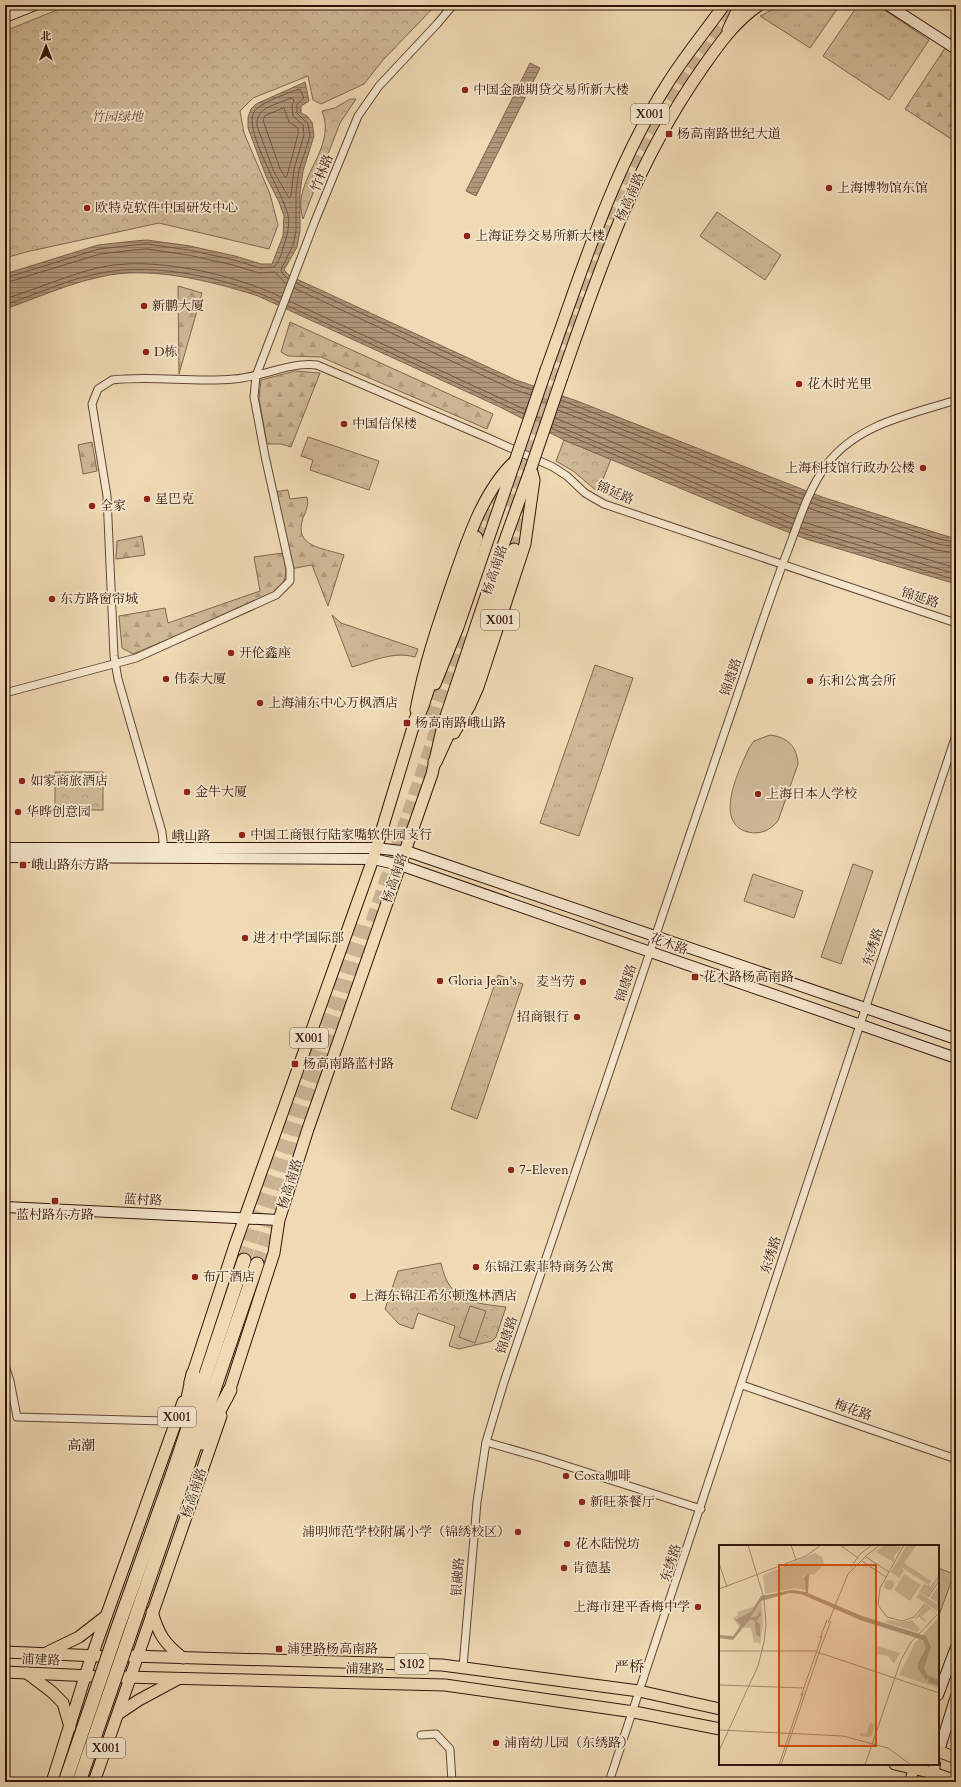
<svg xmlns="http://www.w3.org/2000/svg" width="961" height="1787" font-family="Cardo,'Noto Serif SC',serif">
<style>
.grass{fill:url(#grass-tufts);stroke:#826750}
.forest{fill:url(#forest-firs);stroke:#826750}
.park{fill:url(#park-crowns);stroke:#826750}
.pitch{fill:#cfb997;stroke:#826750}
.water{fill:url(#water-rules);stroke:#7e634d}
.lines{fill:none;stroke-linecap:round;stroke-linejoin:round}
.shore{stroke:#725642;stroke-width:1}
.highway-tunnel{stroke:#cab392;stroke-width:13;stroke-dasharray:13 6;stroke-linecap:butt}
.street-casing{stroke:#634634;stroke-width:9}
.secondary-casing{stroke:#34150a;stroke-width:12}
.primary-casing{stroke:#34150a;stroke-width:13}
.highway-casing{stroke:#34150a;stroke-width:15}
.street{stroke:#f5e7ce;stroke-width:7}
.secondary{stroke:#f5e7ce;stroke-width:10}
.primary{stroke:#efdab4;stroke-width:11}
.highway{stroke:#efdab4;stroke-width:13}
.primary-bridge-casing{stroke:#34150a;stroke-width:13;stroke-linecap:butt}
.highway-bridge-casing{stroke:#34150a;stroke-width:15;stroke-linecap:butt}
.primary-bridge{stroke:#efdab4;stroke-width:11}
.highway-bridge{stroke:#efdab4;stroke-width:13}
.poi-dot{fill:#8f2418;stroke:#f5e7ce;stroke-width:1.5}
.labels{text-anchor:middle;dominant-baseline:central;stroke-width:3.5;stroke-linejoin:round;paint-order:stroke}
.shield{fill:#f5e7ce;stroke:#6e5445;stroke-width:1}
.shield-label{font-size:12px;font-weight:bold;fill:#34150a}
.poi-label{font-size:13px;fill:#34150a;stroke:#f5e7ce;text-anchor:start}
.park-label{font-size:13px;font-style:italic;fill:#624634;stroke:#f5e7ce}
.street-label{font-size:13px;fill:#34150a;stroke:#f5e7ce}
.neighbourhood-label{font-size:14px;fill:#34150a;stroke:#f5e7ce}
.quarter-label{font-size:15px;fill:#34150a;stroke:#f5e7ce}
.inset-road{fill:none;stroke:#a48b70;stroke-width:1}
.view{fill:#d6520c;fill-opacity:0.15;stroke:#d6520c;stroke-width:2}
.inset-edge{fill:none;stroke:#34150a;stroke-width:2}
</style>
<defs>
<pattern id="grass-tufts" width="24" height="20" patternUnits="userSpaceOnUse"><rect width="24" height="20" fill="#cfb997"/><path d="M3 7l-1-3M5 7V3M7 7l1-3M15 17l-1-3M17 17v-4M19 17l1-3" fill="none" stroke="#b29e81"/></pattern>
<pattern id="forest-firs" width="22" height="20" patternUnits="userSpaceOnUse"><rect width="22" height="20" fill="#cfb997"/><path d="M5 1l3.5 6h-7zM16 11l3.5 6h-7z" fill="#b29e81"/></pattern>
<pattern id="park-crowns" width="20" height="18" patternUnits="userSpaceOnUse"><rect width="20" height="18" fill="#cfb997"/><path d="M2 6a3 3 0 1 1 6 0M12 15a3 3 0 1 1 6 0" fill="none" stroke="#b29e81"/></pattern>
<pattern id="water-rules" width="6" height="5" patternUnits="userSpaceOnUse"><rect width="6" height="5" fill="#af977a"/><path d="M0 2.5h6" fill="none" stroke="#8f7a62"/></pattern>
</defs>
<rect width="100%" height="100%" fill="#efdab4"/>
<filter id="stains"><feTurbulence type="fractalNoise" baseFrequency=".005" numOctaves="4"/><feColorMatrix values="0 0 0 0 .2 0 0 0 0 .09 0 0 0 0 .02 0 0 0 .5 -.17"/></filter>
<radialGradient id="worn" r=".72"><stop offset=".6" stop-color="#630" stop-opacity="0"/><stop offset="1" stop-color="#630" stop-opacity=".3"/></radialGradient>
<!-- grass -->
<g class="grass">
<polygon points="782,5 840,5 810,48 760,16"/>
<polygon points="858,5 877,5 929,40 889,100 823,56"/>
<polygon points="717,212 781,255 765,280 700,236"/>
<polygon points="308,437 379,461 369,490 310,470 313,460 301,456"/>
<path d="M332 615 341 623 418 649 415 657C393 651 373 661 352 667Z"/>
<polygon points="595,665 633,678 579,836 540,823"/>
<polygon points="753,874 803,891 794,918 744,901"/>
<polygon points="498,975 523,984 477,1119 451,1109"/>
</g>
<!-- forest -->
<g class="forest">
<polygon points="945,48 956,55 956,142 905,109"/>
<polygon points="178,286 202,293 179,374"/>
<polygon points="290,322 493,414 487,429 321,357 288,356 281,352"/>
<polygon points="295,371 320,373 291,447 281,444 267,444 259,398 261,380"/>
<polygon points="92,442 97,471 83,474 78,445"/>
<path d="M288 490 290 499 307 497C309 505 306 511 303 518 293 547 323 548 344 555L328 606 312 565 290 569 272 492Z"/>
<polygon points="142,536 145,555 116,559 117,541"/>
<path d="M283 553C285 565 289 575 281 586 272 599 155 644 133 654L122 648 119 616 165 608 168 623 260 591 254 557Z"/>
</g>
<!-- park -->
<g class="park">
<polygon points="69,5 436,5 383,60 364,84 321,104 313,100 308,76 253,98 240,111 244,133 270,194 278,225 269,249 159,223 26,252 5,258 5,31"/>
<path d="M350 99H356L340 123 303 219C290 180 338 150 322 111L335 108Z"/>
<polygon points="564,440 611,459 598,492 573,471 556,461"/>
<rect x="55" y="772" width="48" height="38"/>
<path d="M441 1263C449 1302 473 1303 506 1307L496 1337 492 1341 459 1349 449 1346 455 1326 418 1313 413 1329 399 1324 385 1309 398 1271Z"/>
</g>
<!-- pitch -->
<g class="pitch">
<path d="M770 735C787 737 797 746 798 764L778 821C770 830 761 835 748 832 712 823 740 768 749 748L754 741Z"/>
<polygon points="853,864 873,871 841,964 821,957"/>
<polygon points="470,1306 486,1311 475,1343 459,1337"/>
<polygon points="938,1568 954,1574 938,1618"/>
</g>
<!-- water -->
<g class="water">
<polygon points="530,63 540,68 476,196 466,191"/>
<path d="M305 82 309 101 301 106V113L307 116 312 122 314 136 303 171 300 193V231L297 247 284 270 290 276 516 380 577 401 822 497 956 539V584L806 539 747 516 564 440 500 407 258 296C212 281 148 265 100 277 67 284 37 298 5 309V274L98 245 134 241 147 240 190 246 235 256 261 264H272L283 236 284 216 279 202 266 176 248 128V117L251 109 256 104Z"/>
</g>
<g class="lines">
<!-- shore -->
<g class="shore">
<path d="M291 98 294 100 292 106 293 116 303 125 304 135 294 169 291 196 289 198 274 172 257 126C255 107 276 105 291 98Z"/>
<polygon points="284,108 289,122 298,128 298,134 287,176 285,177 280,169 263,120 265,116"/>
<path d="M5 278 99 249 134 245 147 244 189 250 234 260 260 268 274 267C279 262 281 255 283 248 287 237 290 226 288 215 283 193 243 130 254 112 259 103 290 92 300 89L304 98 297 104V113L308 124 310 136 299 170 296 192V231L293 245 281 270 282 273 288 279"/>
<polyline points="5,283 100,254 134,250 147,249 188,255 233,265 259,273 275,272 286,284"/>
<polyline points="296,283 515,384 532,390"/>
<polyline points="294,288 512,389 531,395"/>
<path d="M5 299C36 289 66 276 97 268 151 255 233 274 281 297"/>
<polyline points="289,301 526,410"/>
<path d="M5 305C37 294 68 279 101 273 155 262 230 278 279 302"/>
<polyline points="288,306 524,414"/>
<polyline points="561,400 804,495"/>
<polyline points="559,405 802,499"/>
<polyline points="558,410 800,505"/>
<polyline points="555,418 795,519"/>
<polyline points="553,424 793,524"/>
<polyline points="551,428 791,529"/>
<polyline points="813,498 939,539 956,542"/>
<polyline points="811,503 938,544 956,547"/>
<polyline points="808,508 936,550 956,553"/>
<polyline points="803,522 956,568"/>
<polyline points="801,528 956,574"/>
<polyline points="799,532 956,580"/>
</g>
<!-- highway-tunnel -->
<g class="highway-tunnel">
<path d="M511 507C555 380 590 249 655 130 677 90 702 46 735 13"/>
<polyline points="476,538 500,498"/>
<polyline points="514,550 521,503"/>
<polyline points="431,719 460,635"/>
<polyline points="244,1260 361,921"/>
<polyline points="257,1264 443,710"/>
</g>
<defs>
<g id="street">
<polyline points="5,693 136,658 276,595 290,581 290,569 265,456 254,397 256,376 315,221 358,116 379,86 437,24 453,5"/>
<path d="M164 851 162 832 118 679 114 656 107 496 92 404 98 389 112 380C152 375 193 383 234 379 263 377 288 362 317 365L488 438 553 467 567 476 585 493 604 504 956 623"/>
<polyline points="5,1365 10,1381 17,1417 165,1421"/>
<polyline points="742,1385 956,1459"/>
<path d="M701 1509 542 1458 486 1442 504 1382C577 1165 651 948 725 731 746 671 765 610 788 550 799 521 808 490 827 464 859 423 910 415 956 400"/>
<polyline points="463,1667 477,1502 486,1442"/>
<polyline points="421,1735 436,1734 450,1749 452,1782"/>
<polyline points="609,1782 956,735"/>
</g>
<g id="secondary">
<polyline points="888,5 956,49"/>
<polyline points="5,17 35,5"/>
<polyline points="5,848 376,848 409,852 956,1039"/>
<polyline points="5,857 373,859 400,865 956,1058"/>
<polyline points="5,1207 279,1220"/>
<polyline points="938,1695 956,1647"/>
<polyline points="938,1754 956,1696"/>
<polyline points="910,1782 915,1764"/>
<polyline points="931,1782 935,1764"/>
</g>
<g id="primary">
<polyline points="728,30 740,5"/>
<path d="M546 370C581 274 611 173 666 86 683 58 705 32 724 5"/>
<path d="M562 377C600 268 634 166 701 70 718 46 734 22 759 5"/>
<polyline points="435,684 458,627 515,461"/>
<path d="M416 710C424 667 436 631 450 590 465 548 481 492 515 461"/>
<polyline points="454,733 469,707 478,687 525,544 534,480 531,469"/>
<polyline points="190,1382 235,1245 373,859 414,724 418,717"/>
<polyline points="227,1398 274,1253 279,1220 308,1129 432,774 443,725 500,554 531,468"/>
<path d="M152 1612C159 1635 164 1643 183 1658"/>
<polyline points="5,1652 99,1656"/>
<polyline points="48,1652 79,1637 106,1616"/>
<polyline points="130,1656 442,1665 639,1691 720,1709"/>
<polyline points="5,1672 92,1676"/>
<polyline points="27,1673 52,1692 63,1703 70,1727"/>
<polyline points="123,1677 445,1685 634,1712 720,1729"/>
<polyline points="118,1714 139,1700 178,1679"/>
<polyline points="938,1751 956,1758"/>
<polyline points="895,1764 933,1773 956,1781"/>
<polyline points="52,1782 89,1664 183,1402"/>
<polyline points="94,1782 221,1416"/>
</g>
<g id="highway">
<polyline points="414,724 422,706 476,538"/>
<polyline points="435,762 456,716 514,550"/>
<polyline points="184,1418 193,1374"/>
<polyline points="202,1443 230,1390"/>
<polyline points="172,1476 244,1260"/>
<polyline points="183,1480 257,1264"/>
</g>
</defs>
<!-- street casing -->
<use href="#street" class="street-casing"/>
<!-- secondary casing -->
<use href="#secondary" class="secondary-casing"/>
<!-- primary casing -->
<use href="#primary" class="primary-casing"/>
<!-- highway casing -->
<use href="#highway" class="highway-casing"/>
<!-- street -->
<use href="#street" class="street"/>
<!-- secondary -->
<use href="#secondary" class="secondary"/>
<!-- primary -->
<use href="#primary" class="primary"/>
<!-- highway -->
<use href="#highway" class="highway"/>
<defs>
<g id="primary-bridge">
<polyline points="515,461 546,370"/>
<polyline points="531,468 562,377"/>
</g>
<g id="highway-bridge">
<polyline points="65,1782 117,1630 172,1476"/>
<polyline points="79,1782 183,1480"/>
</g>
</defs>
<!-- primary-bridge casing -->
<use href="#primary-bridge" class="primary-bridge-casing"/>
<!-- highway-bridge casing -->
<use href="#highway-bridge" class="highway-bridge-casing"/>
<!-- primary-bridge -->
<use href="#primary-bridge" class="primary-bridge"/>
<!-- highway-bridge -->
<use href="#highway-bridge" class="highway-bridge"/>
</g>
<!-- markers -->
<g class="poi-dot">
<circle cx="465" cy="90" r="4"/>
<rect x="665" y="130" width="8" height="8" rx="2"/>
<circle cx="829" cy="188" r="4"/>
<circle cx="87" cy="208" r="4"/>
<circle cx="467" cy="236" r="4"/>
<circle cx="144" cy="306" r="4"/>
<circle cx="146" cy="352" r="4"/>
<circle cx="799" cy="384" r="4"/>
<circle cx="344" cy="424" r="4"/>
<circle cx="923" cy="468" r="4"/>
<circle cx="147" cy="499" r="4"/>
<circle cx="92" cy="506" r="4"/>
<circle cx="52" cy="599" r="4"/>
<circle cx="231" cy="653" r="4"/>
<circle cx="166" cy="679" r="4"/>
<circle cx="810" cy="681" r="4"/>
<circle cx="260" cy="703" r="4"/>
<rect x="403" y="719" width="8" height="8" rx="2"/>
<circle cx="22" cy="781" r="4"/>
<circle cx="187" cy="792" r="4"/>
<circle cx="758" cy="794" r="4"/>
<circle cx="18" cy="812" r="4"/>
<circle cx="242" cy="835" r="4"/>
<rect x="19" y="861" width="8" height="8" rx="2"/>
<circle cx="245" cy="938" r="4"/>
<rect x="691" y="973" width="8" height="8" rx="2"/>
<circle cx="440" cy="981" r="4"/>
<circle cx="583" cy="982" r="4"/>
<circle cx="577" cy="1017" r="4"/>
<rect x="291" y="1060" width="8" height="8" rx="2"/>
<circle cx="511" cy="1170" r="4"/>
<rect x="51" y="1197" width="8" height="8" rx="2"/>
<circle cx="476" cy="1267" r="4"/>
<circle cx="195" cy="1277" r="4"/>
<circle cx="353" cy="1296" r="4"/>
<circle cx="566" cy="1476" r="4"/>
<circle cx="582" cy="1502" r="4"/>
<circle cx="518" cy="1532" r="4"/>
<circle cx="567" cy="1544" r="4"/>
<circle cx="564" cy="1568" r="4"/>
<circle cx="698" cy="1607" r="4"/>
<rect x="275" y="1645" width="8" height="8" rx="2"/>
<circle cx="496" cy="1743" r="4"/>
</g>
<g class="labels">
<!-- shield labels -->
<g class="shield">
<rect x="631" y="104" width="38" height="20" rx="3"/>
<rect x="481" y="610" width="38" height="20" rx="3"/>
<rect x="290" y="1028" width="38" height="20" rx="3"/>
<rect x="158" y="1407" width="38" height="20" rx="3"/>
<rect x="395" y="1654" width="34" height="20" rx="3"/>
<rect x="87" y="1738" width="38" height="20" rx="3"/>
</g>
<g class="shield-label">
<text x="650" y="114">X001</text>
<text x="500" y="620">X001</text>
<text x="309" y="1038">X001</text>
<text x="177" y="1417">X001</text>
<text x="412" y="1664">S102</text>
<text x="106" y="1748">X001</text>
</g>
<!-- poi labels -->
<g class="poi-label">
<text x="473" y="90">中国金融期贷交易所新大楼</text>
<text x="677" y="134">杨高南路世纪大道</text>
<text x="837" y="188">上海博物馆东馆</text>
<text x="95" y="208">欧特克软件中国研发中心</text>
<text x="475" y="236">上海证券交易所新大楼</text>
<text x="152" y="306">新鹏大厦</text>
<text x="154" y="352">D栋</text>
<text x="807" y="384">花木时光里</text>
<text x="352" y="424">中国信保楼</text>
<text x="915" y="468" text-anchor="end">上海科技馆行政办公楼</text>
<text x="155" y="499">星巴克</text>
<text x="100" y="506">全家</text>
<text x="60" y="599">东方路窗帘城</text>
<text x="239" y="653">开伦鑫座</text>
<text x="174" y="679">伟泰大厦</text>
<text x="818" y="681">东和公寓会所</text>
<text x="268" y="703">上海浦东中心万枫酒店</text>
<text x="415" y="723">杨高南路峨山路</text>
<text x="30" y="781">如家商旅酒店</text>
<text x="195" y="792">金牛大厦</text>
<text x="766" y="794">上海日本人学校</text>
<text x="26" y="812">华晔创意园</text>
<text x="250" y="835">中国工商银行陆家嘴软件园支行</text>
<text x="31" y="865">峨山路东方路</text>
<text x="253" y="938">进才中学国际部</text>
<text x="703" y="977">花木路杨高南路</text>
<text x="448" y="981">Gloria Jean's</text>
<text x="575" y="982" text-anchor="end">麦当劳</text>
<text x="569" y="1017" text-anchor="end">招商银行</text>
<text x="303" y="1064">杨高南路蓝村路</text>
<text x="519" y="1170">7-Eleven</text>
<text x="55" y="1215" text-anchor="middle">蓝村路东方路</text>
<text x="484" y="1267">东锦江索菲特商务公寓</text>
<text x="203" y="1277">布丁酒店</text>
<text x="361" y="1296">上海东锦江希尔顿逸林酒店</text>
<text x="574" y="1476">Costa咖啡</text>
<text x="590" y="1502">新旺茶餐厅</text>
<text x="510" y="1532" text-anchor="end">浦明师范学校附属小学（锦绣校区）</text>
<text x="575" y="1544">花木陆悦坊</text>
<text x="572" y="1568">肯德基</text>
<text x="690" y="1607" text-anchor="end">上海市建平香梅中学</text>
<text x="287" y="1649">浦建路杨高南路</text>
<text x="504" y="1743">浦南幼儿园（东绣路）</text>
</g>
<!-- park labels -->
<g class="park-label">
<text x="117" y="117">竹园绿地</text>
</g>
<!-- street labels -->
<g class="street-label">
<text transform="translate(322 173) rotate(-68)">竹林路</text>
<text transform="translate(630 197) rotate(-66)">杨高南路</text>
<text transform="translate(615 493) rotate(23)">锦延路</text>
<text transform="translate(495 570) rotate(-71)">杨高南路</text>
<text transform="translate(920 598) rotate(18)">锦延路</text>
<text transform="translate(731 677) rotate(-71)">锦康路</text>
<text x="191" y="836">峨山路</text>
<text transform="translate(395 878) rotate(-71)">杨高南路</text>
<text transform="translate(669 944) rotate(19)">花木路</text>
<text transform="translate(873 947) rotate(-72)">东绣路</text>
<text transform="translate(626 983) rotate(-71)">锦康路</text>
<text transform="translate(290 1184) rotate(-72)">杨高南路</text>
<text transform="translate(143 1200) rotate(3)">蓝村路</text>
<text transform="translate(771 1255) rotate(-72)">东绣路</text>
<text transform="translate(507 1335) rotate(-71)">锦康路</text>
<text transform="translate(853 1410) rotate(19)">梅花路</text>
<text transform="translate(194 1493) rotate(-71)">杨高南路</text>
<text transform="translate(671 1563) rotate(-72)">东绣路</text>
<text transform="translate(458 1577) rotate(-86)">银融路</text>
<text transform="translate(41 1660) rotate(2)">浦建路</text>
<text transform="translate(365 1669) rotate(1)">浦建路</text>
</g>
<!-- neighbourhood labels -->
<g class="neighbourhood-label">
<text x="81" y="1445">高潮</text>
</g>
<!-- quarter labels -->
<g class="quarter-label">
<text x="629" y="1667">严桥</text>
</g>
</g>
<!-- overview -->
<g transform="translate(719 1545)">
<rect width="220" height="220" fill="#efdab4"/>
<path d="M185 18 212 36 210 40 182 22Z" fill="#cfb997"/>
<path d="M164 0 183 2 175 11V17L157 7ZM220 29V33L208 52 200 47 205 39 212 41ZM218 43 220 44V59L211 53ZM207 59 218 68 211 64 205 69 203 72 207 75 206 77 200 72 195 75Z" fill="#cfb997"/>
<path d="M188 0 197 1 182 22 185 26 180 33 172 27ZM96 8 103 12 105 19 96 29 84 31 87 45 76 43 46 49 44 30ZM185 29 202 40 191 56 175 45ZM165 40a5 5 0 1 1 10 0a5 5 0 1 1-10 0ZM200 48 220 60V67L197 52ZM42 51 44 79 41 101 39 97 35 98 32 83 20 82 14 73 19 70 18 67 37 61ZM220 72V143L180 130 196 98ZM171 75 181 77 193 75 201 84 198 87 165 77Z" fill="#cfb997"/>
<path d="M158 101 181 108 175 119 169 111 156 109Z" fill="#cfb997"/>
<path d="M151 178 156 179 152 192 141 191V188L147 189Z" fill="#cfb997"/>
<path d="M90 29 89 48 143 71 207 91 212 102 205 123 208 130 220 135V141L209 137 210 132 207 135 206 134 199 124V118L207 103 204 95 141 75 82 49 70 48 42 56 31 73 39 71 41 65 42 70 37 76 41 79V92L37 90 36 76 31 74 14 95 0 93V90L14 91 22 80 16 75 32 67 42 51 73 45 87 47 85 32Z" fill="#af977a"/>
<path class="inset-road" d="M72 0 77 15M121 0 139 13M185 0 161 43 159 60 168 72 183 76 195 72 206 59M147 12 170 27M143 16 167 32M0 18 8 42M132 22 141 9 153 0M0 44 87 11 102 0M209 52 220 36M109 78 129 29 148 10 161 0M101 93 108 75M104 97 112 76M0 106H98M98 107 220 148M0 140 85 143M82 151 103 91M0 185 124 191 169 203 192 220M0 206 39 121 45 97 47 80 45 53 29 0M60 220 84 148M62 220 104 96M146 220 182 115 192 97 220 68"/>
<path class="view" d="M60 20H157V201H60Z"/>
<rect width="220" height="220" class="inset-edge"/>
</g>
<!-- margin -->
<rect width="961" height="1787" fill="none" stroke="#efdab4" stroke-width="20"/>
<rect x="6" y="6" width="949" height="1775" fill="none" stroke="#34150a" stroke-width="2"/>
<rect x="10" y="10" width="941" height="1767" fill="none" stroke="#34150a"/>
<!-- north arrow -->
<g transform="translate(46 46)" stroke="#f5e7ce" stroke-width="3" paint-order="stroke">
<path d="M0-3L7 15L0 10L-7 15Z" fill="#34150a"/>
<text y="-6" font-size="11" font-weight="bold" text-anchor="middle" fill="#34150a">北</text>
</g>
<rect width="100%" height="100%" filter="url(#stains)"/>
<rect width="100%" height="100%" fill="url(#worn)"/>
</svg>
